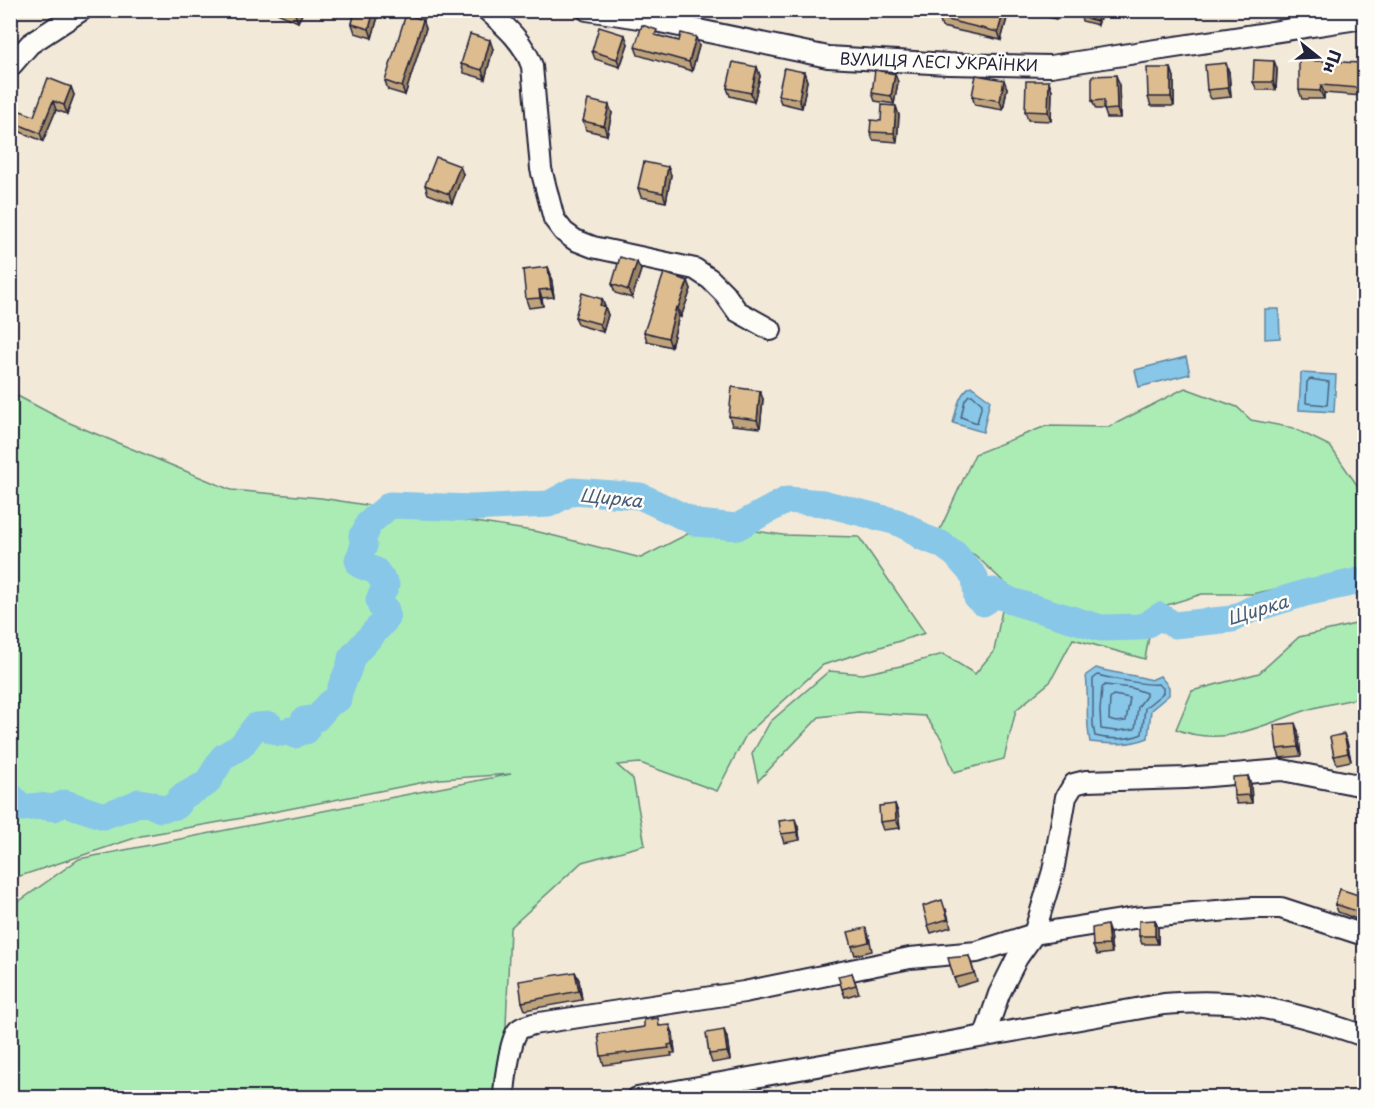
<svg xmlns="http://www.w3.org/2000/svg" width="1375" height="1108" font-family="'Playpen Sans',sans-serif">
<style>
.green{fill:#abecb5;stroke:#668778;stroke-width:1.5}
.water{fill:#88c7e8;stroke:#5f85a3;stroke-width:1.5}
.lines{fill:none;stroke-linecap:round;stroke-linejoin:round}
.shore{stroke:#4b6480;stroke-width:1.5}
.river{stroke:#88c7e8;stroke-width:27}
.minor-casing{stroke:#22223b;stroke-width:24}
.minor{stroke:#fdfcf7;stroke-width:20}
.wall{fill:#bea37c;stroke:#22223b;stroke-width:1.5}
.shaded-wall{fill:#9b8465;stroke:#22223b;stroke-width:1.5}
.building{fill:#ddbd90;stroke:#22223b;stroke-width:1.5}
.labels{text-anchor:middle;dominant-baseline:central;stroke-width:5;stroke-linejoin:round;paint-order:stroke}
.street-label{font-size:16px;fill:#22223b;stroke:#fdfcf7}
.water-label{font-size:18px;font-style:italic;fill:#465c78;stroke:#fdfcf7}
</style>
<rect width="100%" height="100%" fill="#f3e9d8"/>
<filter id="ink" filterUnits="userSpaceOnUse"><feTurbulence type="fractalNoise" baseFrequency=".0167" numOctaves="2"/><feDisplacementMap in="SourceGraphic" scale="12" xChannelSelector="R" yChannelSelector="G"/><feConvolveMatrix kernelMatrix="1 2 1 2 8 2 1 2 1" color-interpolation-filters="sRGB"/></filter>
<g filter="url(#ink)">
<!-- green -->
<g class="green">
<polygon points="1185,388 1237,407 1251,420 1293,428 1330,446 1364,495 1364,570 1252,594 1202,594 1154,609 1145,659 1073,639 1050,682 1016,710 1004,759 954,772 941,738 925,716 858,712 819,717 758,781 752,754 770,722 829,671 863,674 905,665 943,654 975,674 994,651 1007,585 975,555 937,536 975,454 1046,426 1109,427"/>
<polygon points="10,392 65,421 231,490 321,498 539,532 641,558 707,524 783,535 859,537 925,633 823,665 746,735 717,791 640,763 617,765 633,779 645,845 582,862 510,928 505,1050 493,1097 11,1097 11,902 18,902 79,859 511,774 440,779 248,817 141,836 11,879"/>
<path d="M1364 622V697C1346 701 1328 704 1310 709 1266 723 1223 749 1176 729L1192 691 1259 673 1299 637Z"/>
</g>
<!-- water -->
<g class="water">
<polygon points="1265,309 1279,309 1280,338 1265,339"/>
<polygon points="1186,357 1190,374 1139,387 1135,370"/>
<polygon points="1301,373 1336,375 1334,412 1299,410"/>
<path d="M971 386 990 400 983 432 953 423C957 409 958 394 971 386Z"/>
<path d="M1096 668C1114 674 1133 674 1151 680L1160 676 1169 687V695L1151 710 1148 738C1128 746 1111 744 1090 742 1085 719 1089 698 1086 675Z"/>
</g>
<g class="lines">
<!-- shore -->
<g class="shore">
<polygon points="1310,379 1329,382 1327,405 1306,403 1307,382"/>
<polygon points="969,395 972,395 982,404 977,423 961,417 965,400"/>
<path d="M1098 675C1108 678 1151 686 1158 684L1163 688V693L1145 708 1142 734C1128 740 1110 740 1095 736L1093 725V679Z"/>
<polygon points="1105,685 1132,688 1146,693 1146,696 1138,707 1135,729 1116,731 1101,729 1100,710 1102,688"/>
<polygon points="1113,695 1130,698 1126,721 1116,722 1109,720 1110,698"/>
</g>
<!-- river -->
<path class="river" d="M10 795 22 808 40 806 54 808 65 803 104 816C116 810 128 809 139 802L150 804 160 809 177 806 180 798 207 783 223 757 241 746 256 726 270 725 272 730 281 733 291 730 295 735 301 730 306 731V723L304 720 317 718 330 703 338 699C339 684 350 673 351 658L387 618 386 610 381 607 379 600 386 585 376 571 360 565 358 560 364 546 362 536 366 532 368 524 390 505 472 508 549 504 573 491 640 496 697 523 737 527 787 500 823 503 897 522 913 530 922 537 941 544 955 554 975 577 977 598 983 603 989 599 993 591 1011 601 1101 628 1139 627 1146 625 1160 616 1174 625 1232 619 1250 610 1305 593 1364 580"/>
<defs>
<g id="minor">
<path d="M487 10C505 26 524 42 532 66L541 169 554 219 564 232 575 240 593 247 695 269 710 279 725 294 737 311 771 330"/>
<polyline points="587,10 646,19 828,57 948,64 1051,66 1364,18"/>
<polyline points="10,67 30,44 82,10"/>
<polyline points="985,1035 999,994 1017,958 1034,934 1053,871 1066,797 1074,784 1086,781 1186,778 1282,770 1364,786"/>
<path d="M504 1098C504 1085 510 1042 517 1032 520 1027 528 1026 533 1024L744 992 910 958 977 952 1034 934 1134 918 1253 908H1281L1364 935"/>
<path d="M637 1098 1164 1004C1188 1002 1213 1001 1238 1004 1280 1009 1324 1022 1364 1036"/>
</g>
</defs>
<!-- minor casing -->
<use href="#minor" class="minor-casing"/>
<!-- minor -->
<use href="#minor" class="minor"/>
</g>
<!-- wall -->
<g class="wall">
<polygon points="276,10 304,10 298,22 277,13"/>
<polygon points="355,10 378,10 379,13 372,38 355,33 352,24"/>
<polygon points="856,10 877,10 876,16"/>
<polygon points="914,10 1009,11 1001,40 942,27 939,18 939,16"/>
<polygon points="1031,10 1057,10 1056,19 1032,13"/>
<polygon points="1082,10 1102,10 1098,25 1082,21 1081,17"/>
<polygon points="426,28 405,95 388,90 385,81"/>
<polygon points="659,36 699,46 692,71 638,55 635,47"/>
<polygon points="628,44 620,67 595,59 592,51"/>
<polygon points="493,49 485,79 464,73 461,64"/>
<polygon points="1274,61 1277,69 1276,90 1257,90 1253,82"/>
<polygon points="1361,63 1364,71 1362,96 1324,93 1324,99 1302,99 1299,90"/>
<polygon points="757,67 760,76 754,102 730,96 727,88"/>
<polygon points="1171,68 1174,77 1174,106 1151,106 1148,97"/>
<polygon points="804,72 807,81 802,108 781,103 778,95"/>
<polygon points="1229,72 1231,97 1211,99 1207,90"/>
<polygon points="898,82 894,104 875,101 872,93"/>
<polygon points="1119,84 1120,118 1107,118 1104,109 1096,109 1092,101"/>
<polygon points="71,87 74,95 67,114 56,110 43,141 13,129 10,120 34,116"/>
<polygon points="1007,88 1003,110 975,105 972,96"/>
<polygon points="1052,90 1051,121 1028,120 1025,111"/>
<polygon points="612,113 607,135 586,130 583,121"/>
<polygon points="899,115 897,142 873,140 870,132 881,121"/>
<polygon points="668,167 671,175 666,202 641,197 638,188"/>
<polygon points="463,174 452,203 428,194 425,185"/>
<polygon points="548,267 551,275 554,297 542,298 543,306 529,308 526,299"/>
<polygon points="641,270 632,298 615,293 612,284"/>
<polygon points="688,281 691,289 681,317 679,316 671,347 647,341 644,332"/>
<polygon points="602,299 608,315 603,332 579,325 575,317"/>
<polygon points="763,399 760,428 732,425 729,416"/>
<polygon points="1298,731 1301,756 1280,758 1277,749"/>
<polygon points="1347,742 1351,761 1337,764 1334,756"/>
<polygon points="1248,776 1251,785 1252,803 1237,804 1234,796"/>
<polygon points="895,804 898,813 900,828 883,830 880,822"/>
<polygon points="798,827 800,840 784,843 781,834"/>
<polygon points="1361,896 1364,905 1359,920 1338,912 1335,904"/>
<polygon points="946,909 951,927 931,933 928,925"/>
<polygon points="1155,920 1158,928 1158,944 1142,944 1139,936"/>
<polygon points="1110,934 1112,953 1097,955 1093,946"/>
<polygon points="869,936 872,951 855,955 852,946"/>
<polygon points="969,956 977,981 957,987 954,978"/>
<polygon points="575,972 579,980 582,1000 525,1010 522,1002"/>
<polygon points="852,973 859,993 845,997 842,989"/>
<polygon points="661,1026 673,1033 675,1053 671,1053 672,1056 604,1065 601,1056 644,1027"/>
<polygon points="724,1030 727,1038 730,1060 712,1063 709,1054"/>
</g>
<!-- shaded-wall -->
<g class="shaded-wall">
<polygon points="297,10 304,10 298,22 295,14"/>
<polygon points="374,10 378,10 379,13 372,38 369,29"/>
<polygon points="1004,10 1009,11 1001,40 998,32"/>
<polygon points="1053,10 1057,10 1056,19"/>
<polygon points="1099,10 1102,11 1098,25 1097,21"/>
<polygon points="423,20 426,28 405,95 402,87"/>
<polygon points="625,35 628,44 620,67 617,59"/>
<polygon points="696,37 699,46 692,71 689,62"/>
<polygon points="490,40 493,49 485,79 482,70"/>
<polygon points="1274,61 1277,69 1276,90 1273,82"/>
<polygon points="1226,63 1229,72 1231,97 1228,88"/>
<polygon points="1361,63 1364,71 1362,96 1359,88"/>
<polygon points="757,67 760,76 754,102 751,93"/>
<polygon points="1171,68 1174,77 1174,106 1171,97"/>
<polygon points="804,72 807,81 802,108 799,99"/>
<polygon points="895,74 898,82 894,104 891,96"/>
<polygon points="1116,75 1119,84 1120,118 1117,109"/>
<polygon points="1004,80 1007,88 1003,110 1000,101"/>
<polygon points="1049,81 1052,90 1051,121 1048,112"/>
<polygon points="1321,85 1324,93 1324,99 1320,91"/>
<polygon points="71,87 74,95 67,114 64,105"/>
<polygon points="53,101 56,110 43,141 40,133"/>
<polygon points="609,105 612,113 607,135 604,126"/>
<polygon points="896,106 899,115 897,142 894,133"/>
<polygon points="460,166 463,174 452,203 449,194"/>
<polygon points="668,167 671,175 666,202 663,193"/>
<polygon points="637,262 641,270 632,298 628,290"/>
<polygon points="548,267 551,275 554,297 551,289"/>
<polygon points="688,281 691,289 681,317 678,308"/>
<polygon points="539,290 542,298 543,306 540,298"/>
<polygon points="602,299 608,315 603,332 600,324 600,305"/>
<polygon points="676,307 679,316 671,347 668,338"/>
<polygon points="760,391 763,399 760,428 757,420"/>
<polygon points="1295,723 1298,731 1301,756 1298,747"/>
<polygon points="1344,734 1347,742 1351,761 1348,753"/>
<polygon points="1248,776 1251,785 1252,803 1249,795"/>
<polygon points="895,804 898,813 900,828 896,820"/>
<polygon points="795,819 798,827 800,840 797,832"/>
<polygon points="1361,896 1364,905 1359,920 1356,911"/>
<polygon points="1155,920 1158,928 1158,944 1155,936"/>
<polygon points="1107,925 1110,934 1112,953 1109,945"/>
<polygon points="575,972 579,980 582,1000 579,991"/>
<polygon points="670,1025 673,1033 675,1053 672,1044"/>
<polygon points="724,1030 727,1038 730,1060 727,1052"/>
</g>
<!-- building -->
<g class="building">
<polygon points="288,10 297,10 295,14"/>
<polygon points="355,10 374,10 369,29 352,24"/>
<polygon points="940,10 1004,10 998,32 939,18"/>
<polygon points="1082,10 1099,10 1097,21 1081,17"/>
<polygon points="406,14 423,20 402,87 385,81"/>
<polygon points="642,25 657,30 655,35 679,41 681,33 696,37 689,62 635,47"/>
<polygon points="599,27 625,35 617,59 592,51"/>
<polygon points="470,34 490,40 482,70 461,64"/>
<polygon points="1254,60 1274,61 1273,82 1253,82"/>
<polygon points="1299,60 1361,63 1359,88 1321,85 1320,91 1299,90"/>
<polygon points="733,62 757,67 751,93 727,88"/>
<polygon points="1226,63 1228,88 1207,90 1205,65"/>
<polygon points="784,68 804,72 799,99 778,95"/>
<polygon points="1147,68 1171,68 1171,97 1148,97"/>
<polygon points="875,70 895,74 891,96 872,93"/>
<polygon points="976,75 1004,80 1000,101 972,96"/>
<polygon points="1116,75 1117,109 1104,110 1104,100 1092,101 1092,76"/>
<polygon points="48,78 71,87 64,105 53,101 40,133 10,121 15,109 34,116"/>
<polygon points="1026,81 1049,81 1048,112 1025,111"/>
<polygon points="588,100 609,105 604,126 583,121"/>
<polygon points="882,105 896,106 894,133 870,132 871,120 881,121"/>
<polygon points="436,157 460,166 449,194 425,185"/>
<polygon points="644,162 668,167 663,193 638,188"/>
<polygon points="620,257 637,262 628,290 612,284"/>
<polygon points="548,267 551,289 539,290 540,298 526,299 523,270"/>
<polygon points="664,273 688,281 678,308 676,307 668,338 644,332"/>
<polygon points="582,293 602,299 600,305 605,307 600,324 575,317"/>
<polygon points="732,387 760,391 757,420 729,416"/>
<polygon points="1295,723 1298,747 1277,749 1274,725"/>
<polygon points="1344,734 1348,753 1334,756 1330,737"/>
<polygon points="1248,776 1249,795 1234,796 1233,777"/>
<polygon points="895,804 896,820 880,822 879,806"/>
<polygon points="795,819 797,832 781,834 779,821"/>
<polygon points="1340,889 1361,896 1356,911 1335,904"/>
<polygon points="942,900 948,919 928,925 923,906"/>
<polygon points="1155,920 1155,936 1139,936 1139,921"/>
<polygon points="1107,925 1109,945 1093,946 1092,928"/>
<polygon points="866,928 869,942 852,946 848,932"/>
<polygon points="969,956 974,973 954,978 948,958"/>
<polygon points="575,972 579,991 522,1002 519,981"/>
<polygon points="852,973 856,985 842,989 838,976"/>
<polygon points="658,1018 659,1026 670,1025 672,1044 668,1045 669,1048 601,1056 598,1034 644,1027 644,1020"/>
<polygon points="724,1030 727,1052 709,1054 706,1033"/>
<polygon points="984,1090 985,1098 943,1098 943,1096"/>
</g>
</g>
<g class="labels">
<!-- street labels -->
<g class="street-label">
<text transform="translate(939 61) rotate(2)">ВУЛИЦЯ ЛЕСІ УКРАЇНКИ</text>
</g>
<!-- water labels -->
<g class="water-label">
<text transform="translate(611 497) rotate(6)">Щирка</text>
<text transform="translate(1257 609) rotate(-17)">Щирка</text>
</g>
</g>
<!-- margin -->
<rect width="1375" height="1108" fill="none" stroke="#fdfcf7" stroke-width="36"/>
<rect x="18" y="18" width="1339" height="1072" fill="none" stroke="#22223b" stroke-width="2" filter="url(#ink)"/>
<!-- north arrow -->
<g transform="translate(1318 57) rotate(108)" stroke="#fdfcf7" stroke-width="4.5" paint-order="stroke">
<path d="M0-4.5L10 22L0 15L-10 22Z" fill="#22223b"/>
<text y="-9" font-size="16" font-weight="bold" text-anchor="middle" fill="#22223b">Пн</text>
</g>
</svg>
